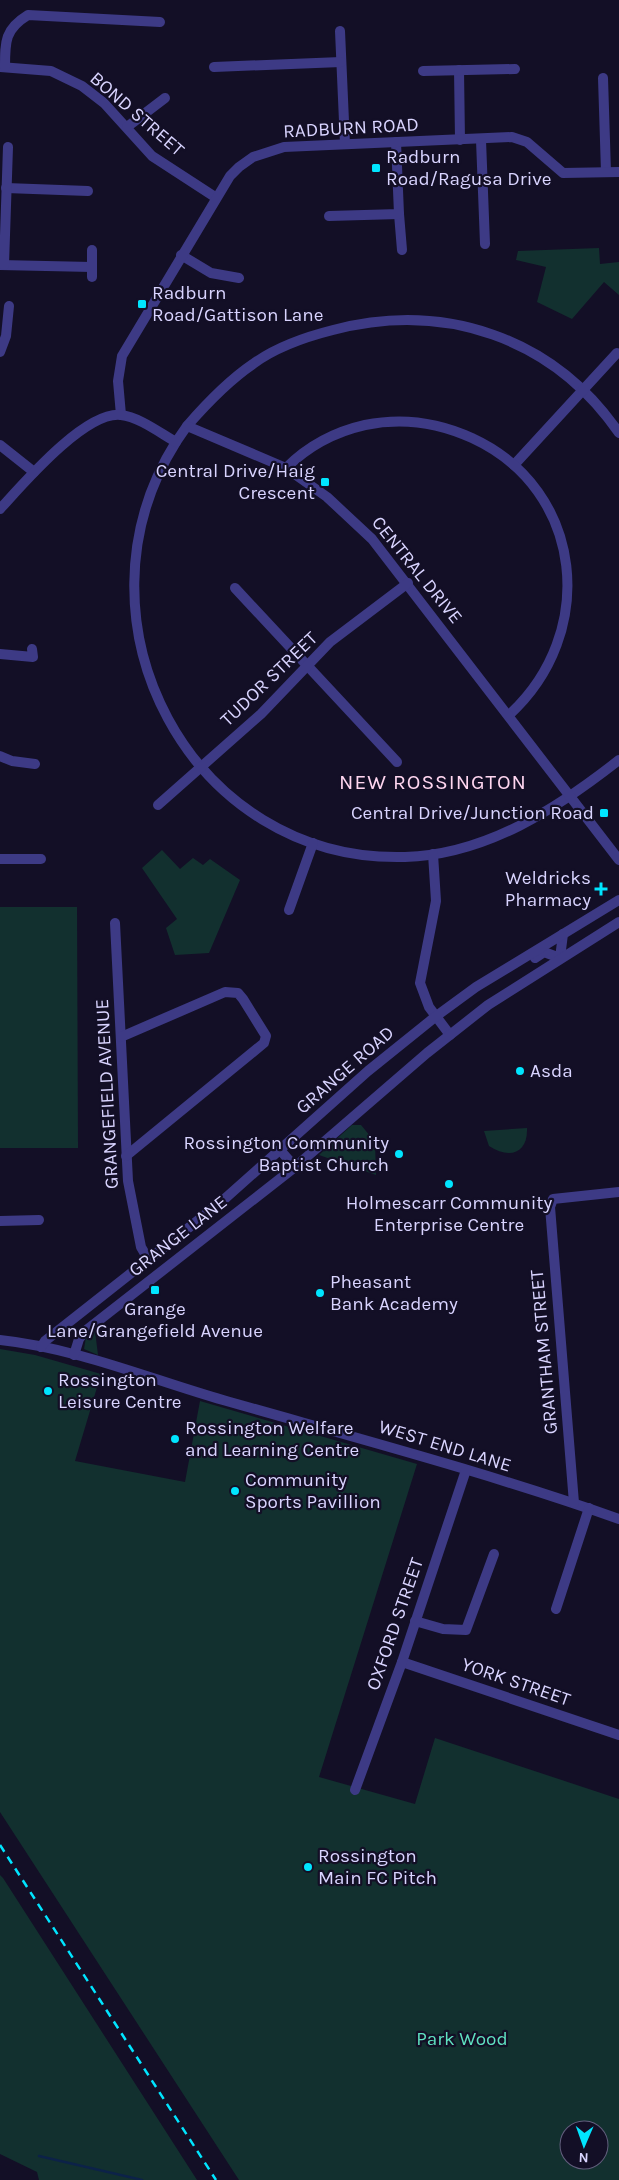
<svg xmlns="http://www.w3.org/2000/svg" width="619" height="2180" font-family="Karla,sans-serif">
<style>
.green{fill:#12302f;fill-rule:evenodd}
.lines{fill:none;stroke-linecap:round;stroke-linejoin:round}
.stream{stroke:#0c2248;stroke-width:2.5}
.minor{stroke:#3d3a85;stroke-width:10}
.rail{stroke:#00e5ff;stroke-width:2.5;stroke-dasharray:8 6;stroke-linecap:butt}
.poi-dot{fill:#00e5ff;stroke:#130f26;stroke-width:2}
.labels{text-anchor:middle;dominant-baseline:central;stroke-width:4.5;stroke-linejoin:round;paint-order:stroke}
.street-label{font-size:19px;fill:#d9d4ff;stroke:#130f26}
.poi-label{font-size:19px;fill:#d9d4ff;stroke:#130f26;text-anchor:start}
.park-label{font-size:19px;fill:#5fe0c0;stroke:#130f26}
.quarter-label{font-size:21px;letter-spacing:1px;fill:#ffd6f0;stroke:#130f26}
</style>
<rect width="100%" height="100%" fill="#130f26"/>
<!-- green -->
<g class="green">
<polygon points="599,248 600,264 619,262 619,295 604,282 572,319 537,302 546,267 516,260 518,251"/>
<polygon points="162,850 180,869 193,858 203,865 210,859 240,880 209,953 175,955 166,928 177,919 142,868"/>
<polygon points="0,907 77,907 78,1148 0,1148"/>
<polygon points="352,1125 361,1125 375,1142 376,1175 319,1155"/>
<path d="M527 1128C528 1154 509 1159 489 1146L484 1131Z"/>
<polygon points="95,1331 98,1355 84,1349 86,1337"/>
<path d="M0 1349 35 1355 101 1374 75 1461 185 1482 200 1401 417 1464 319 1777 415 1804 435 1738 619 1799V2180H239L0 1812ZM569 2130H599V2160H569Z"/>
<polygon points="0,1875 3,1878 197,2180 39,2180 37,2172 0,2154"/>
</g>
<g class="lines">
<!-- stream -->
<polyline class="stream" points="39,2156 142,2180"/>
<!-- minor -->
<g class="minor">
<polyline points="340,31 345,144"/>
<polyline points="0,67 51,71 82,86 104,103 152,156 215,197"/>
<path d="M5 67C5 41 5 29 28 15L160 22"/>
<polyline points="214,67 341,62"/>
<polyline points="459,70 460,140"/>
<polyline points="423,71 515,69"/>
<polyline points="603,78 606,172"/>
<polyline points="127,127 165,98"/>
<polyline points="481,140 485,244"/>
<polyline points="6,188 88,191"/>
<polyline points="399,214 402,250"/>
<polyline points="329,216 399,214 396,142"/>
<polyline points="181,255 211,273 239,278"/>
<polyline points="0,265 92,267"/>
<polyline points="4,265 8,147"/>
<polyline points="92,277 92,250"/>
<polyline points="0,352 6,336 9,306"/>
<polyline points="121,415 118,381 122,356 230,176 239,167 253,157 284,147 512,137 527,142 563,173 619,172"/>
<path d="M187 426C207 403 228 381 253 364 276 347 305 337 333 330 444 301 553 337 619 433"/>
<path d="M176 442C64 620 190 863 405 857 486 855 558 808 619 760"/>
<polyline points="0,445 34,472"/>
<polyline points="514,465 617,353"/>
<path d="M286 468C308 446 334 432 365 425 403 417 437 422 472 438 585 490 598 634 509 715"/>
<path d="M0 509C23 484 85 411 121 415 139 417 160 433 176 442L187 426 286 468 327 497 372 539 619 860"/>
<polyline points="235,588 397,762"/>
<polyline points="0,654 33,657 32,649"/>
<polyline points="0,756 12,761 35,764"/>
<polyline points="158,805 261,714 330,642 408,583"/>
<polyline points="433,854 436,901 420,983 429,1007 450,1035"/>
<polyline points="0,859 41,859"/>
<polyline points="289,910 313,843"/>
<polyline points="115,923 128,1181 141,1247 148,1259"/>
<polyline points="535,958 544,952 560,958 563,934"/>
<polyline points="121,1037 225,992 238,993 243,999 266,1036 264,1043 126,1156"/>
<polyline points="280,1150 295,1167"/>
<polyline points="0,1221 39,1220"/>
<path d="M0 1340C76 1348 150 1379 223 1400 356 1438 489 1473 619 1519"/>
<polyline points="41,1347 45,1341 220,1203 368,1071 435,1017 476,987 619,900"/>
<polyline points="74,1355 79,1339 84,1332 295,1167 427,1053 488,1005 619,922"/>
<polyline points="574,1503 550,1207 553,1199 619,1192"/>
<polyline points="556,1609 589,1508"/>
<polyline points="415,1621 443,1629 466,1630 494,1554"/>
<polyline points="402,1662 619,1735"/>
<polyline points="355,1790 402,1662 466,1470"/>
</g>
<!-- rail -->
<polyline class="rail" points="0,1845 216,2180"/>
</g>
<!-- markers -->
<g class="poi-dot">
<rect x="371" y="163" width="10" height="10" rx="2.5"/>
<rect x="137" y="299" width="10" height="10" rx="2.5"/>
<rect x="320" y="477" width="10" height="10" rx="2.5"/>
<rect x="599" y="808" width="10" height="10" rx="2.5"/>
<path d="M598.5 881.5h5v5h5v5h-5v5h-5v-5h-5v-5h5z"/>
<circle cx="520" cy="1071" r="5"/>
<circle cx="399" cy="1154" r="5"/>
<circle cx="449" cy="1184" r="5"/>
<rect x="150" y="1285" width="10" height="10" rx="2.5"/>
<circle cx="320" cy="1293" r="5"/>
<circle cx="48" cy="1391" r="5"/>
<circle cx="175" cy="1439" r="5"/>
<circle cx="235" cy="1491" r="5"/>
<circle cx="308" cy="1867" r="5"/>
</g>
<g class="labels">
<!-- street labels -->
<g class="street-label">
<text transform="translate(137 114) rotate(41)">BOND STREET</text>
<text transform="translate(351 128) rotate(-3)">RADBURN ROAD</text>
<text transform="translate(417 570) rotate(51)">CENTRAL DRIVE</text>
<text transform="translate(269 679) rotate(-44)">TUDOR STREET</text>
<text transform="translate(345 1070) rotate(-41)">GRANGE ROAD</text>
<text transform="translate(107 1094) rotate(-93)">GRANGEFIELD AVENUE</text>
<text transform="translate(178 1236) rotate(-38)">GRANGE LANE</text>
<text transform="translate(544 1352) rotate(-95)">GRANTHAM STREET</text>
<text transform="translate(445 1446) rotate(17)">WEST END LANE</text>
<text transform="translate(395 1624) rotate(-71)">OXFORD STREET</text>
<text transform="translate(516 1682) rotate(19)">YORK STREET</text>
</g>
<!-- poi labels -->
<g class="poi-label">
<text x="386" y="157">Radburn<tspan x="386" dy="22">Road/Ragusa Drive</tspan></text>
<text x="152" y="293">Radburn<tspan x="152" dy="22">Road/Gattison Lane</tspan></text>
<text x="315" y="471" text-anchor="end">Central Drive/Haig<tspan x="315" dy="22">Crescent</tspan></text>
<text x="594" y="813" text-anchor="end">Central Drive/Junction Road</text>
<text x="591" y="878" text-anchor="end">Weldricks<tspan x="591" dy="22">Pharmacy</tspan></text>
<text x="530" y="1071">Asda</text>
<text x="389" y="1143" text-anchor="end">Rossington Community<tspan x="389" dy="22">Baptist Church</tspan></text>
<text x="449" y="1203" text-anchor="middle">Holmescarr Community<tspan x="449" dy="22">Enterprise Centre</tspan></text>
<text x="330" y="1282">Pheasant<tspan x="330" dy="22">Bank Academy</tspan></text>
<text x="155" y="1309" text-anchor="middle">Grange<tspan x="155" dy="22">Lane/Grangefield Avenue</tspan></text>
<text x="58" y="1380">Rossington<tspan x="58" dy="22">Leisure Centre</tspan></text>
<text x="185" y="1428">Rossington Welfare<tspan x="185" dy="22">and Learning Centre</tspan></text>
<text x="245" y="1480">Community<tspan x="245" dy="22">Sports Pavillion</tspan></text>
<text x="318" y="1856">Rossington<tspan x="318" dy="22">Main FC Pitch</tspan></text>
</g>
<!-- park labels -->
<g class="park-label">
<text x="462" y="2039">Park Wood</text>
</g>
<!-- quarter labels -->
<g class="quarter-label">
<text x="433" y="782">NEW ROSSINGTON</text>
</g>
</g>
<!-- north arrow -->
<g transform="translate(584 2145) rotate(182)"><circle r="24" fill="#130f26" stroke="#625e7d"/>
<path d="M0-4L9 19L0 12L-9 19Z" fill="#00e5ff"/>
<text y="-8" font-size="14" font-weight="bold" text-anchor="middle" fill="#d9d4ff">N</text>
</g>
</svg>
